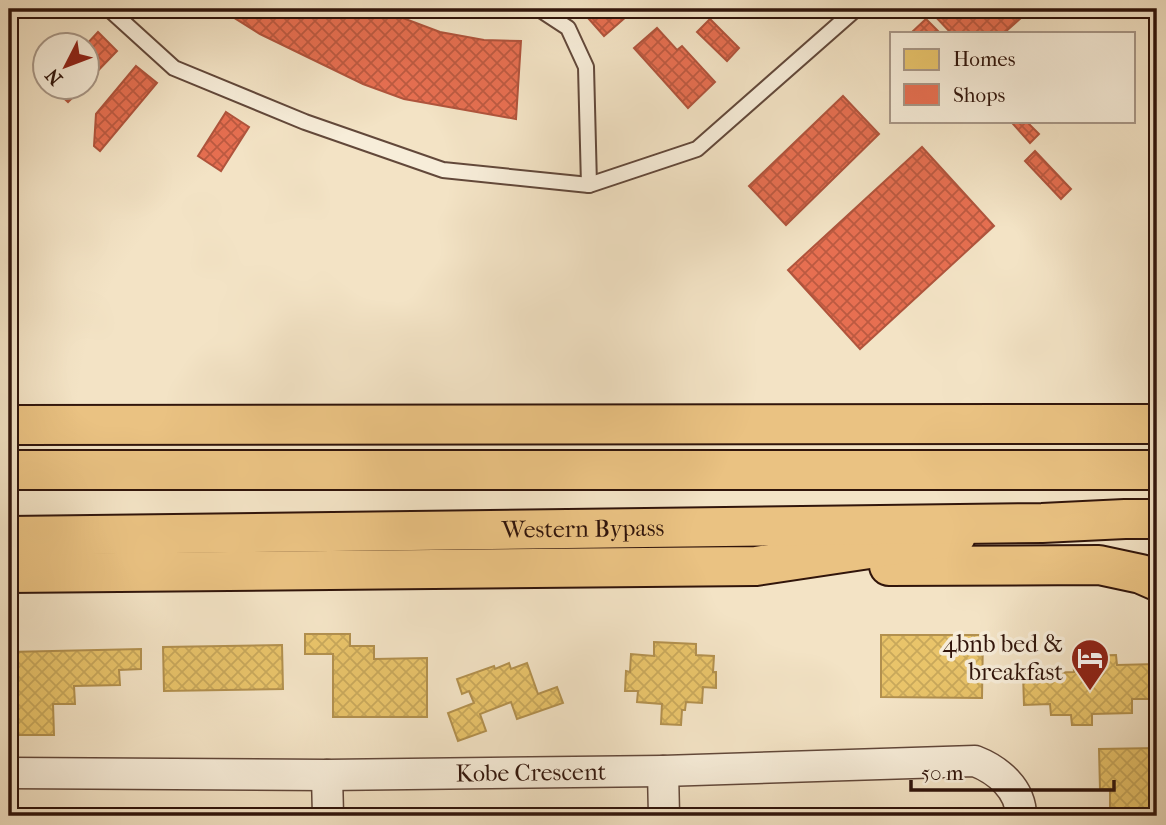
<svg xmlns="http://www.w3.org/2000/svg" width="1166" height="825" font-family="'IM FELL French Canon',serif">
<style>
.homes{fill:url(#homes-cross-hatch);stroke:#b2904e;stroke-width:2}
.shops{fill:url(#shops-cross-hatch);stroke:#b0543c;stroke-width:2}
.lines{fill:none;stroke-linecap:round;stroke-linejoin:round}
.service-casing{stroke:#62483a;stroke-width:18}
.minor-casing{stroke:#62483a;stroke-width:33}
.primary-casing{stroke:#31150b;stroke-width:42}
.trunk-casing{stroke:#31150b;stroke-width:42}
.service{stroke:#f7edd9;stroke-width:14}
.minor{stroke:#f7edd9;stroke-width:30}
.primary{stroke:#eac282;stroke-width:38}
.trunk{stroke:#eac282;stroke-width:38}
.labels{text-anchor:middle;dominant-baseline:central;stroke-width:7;stroke-linejoin:round;paint-order:stroke}
.street-label{font-size:24px;fill:#31150b;stroke:#f7edd9}
.poi-label{font-size:24px;fill:#31150b;stroke:#f7edd9;text-anchor:end}
</style>
<defs>
<pattern id="homes-cross-hatch" width="8" height="8" patternUnits="userSpaceOnUse" patternTransform="scale(1.75)"><rect width="8" height="8" fill="#e9c46a"/><path d="M0 0l8 8M0 8l8-8" fill="none" stroke="#c8a85b"/></pattern>
<pattern id="shops-cross-hatch" width="8" height="8" patternUnits="userSpaceOnUse" patternTransform="scale(1.75)"><rect width="8" height="8" fill="#e76f51"/><path d="M0 0l8 8M0 8l8-8" fill="none" stroke="#bc5a41"/></pattern>
</defs>
<rect width="100%" height="100%" fill="#f3e3c5"/>
<filter id="stains"><feTurbulence type="fractalNoise" baseFrequency=".00286" numOctaves="4"/><feColorMatrix values="0 0 0 0 .2 0 0 0 0 .09 0 0 0 0 .02 0 0 0 .5 -.17"/></filter>
<radialGradient id="worn" r=".72"><stop offset=".6" stop-color="#630" stop-opacity="0"/><stop offset="1" stop-color="#630" stop-opacity=".3"/></radialGradient>
<!-- homes -->
<g class="homes">
<polygon points="305,634 350,634 350,646 374,646 374,659 427,658 427,717 333,717 333,654 305,654"/>
<polygon points="881,635 983,635 982,698 881,697"/>
<polygon points="654,642 696,644 696,655 714,656 713,672 716,672 716,688 703,687 702,703 686,702 685,710 682,710 681,725 661,724 662,704 637,702 638,691 625,691 626,671 630,672 631,654 654,656"/>
<polygon points="282,645 283,689 164,691 163,647"/>
<polygon points="141,649 141,669 119,670 120,685 74,686 75,704 53,704 54,735 11,735 9,652"/>
<polygon points="1116,655 1117,665 1157,664 1157,699 1132,699 1132,713 1092,714 1092,725 1072,725 1071,715 1051,715 1050,704 1024,705 1023,674 1074,672 1073,656"/>
<polygon points="509,663 511,669 527,663 538,694 557,687 563,703 517,719 511,702 480,714 486,731 458,741 448,713 474,703 469,691 462,694 457,679 494,666 495,669"/>
<polygon points="1157,748 1157,788 1149,788 1149,816 1110,816 1110,789 1100,789 1099,749"/>
</g>
<!-- shops -->
<g class="shops">
<polygon points="220,9 379,9 440,32 484,40 521,41 516,119 404,99 363,84 260,34"/>
<polygon points="580,9 635,9 604,36"/>
<polygon points="939,9 1031,9 1004,33 951,33 933,14"/>
<polygon points="710,19 739,48 727,61 697,32"/>
<polygon points="926,19 940,33 911,33"/>
<polygon points="657,28 677,50 682,46 715,82 688,108 634,48"/>
<polygon points="98,32 117,51 88,81 88,46 85,46"/>
<polygon points="136,66 157,83 100,151 94,146 96,114"/>
<polygon points="53,88 82,88 68,102"/>
<polygon points="843,96 879,134 786,225 749,186"/>
<polygon points="226,112 249,127 221,171 198,156"/>
<polygon points="1017,121 1026,121 1039,134 1030,143 1013,124"/>
<polygon points="922,147 994,226 860,349 788,270"/>
<polygon points="1035,151 1071,189 1061,199 1025,161"/>
</g>
<g class="lines">
<defs>
<g id="service">
<polyline points="109,9 174,68 305,122 443,170 589,185 697,149 856,9"/>
<polyline points="539,9 568,28 586,67 589,185"/>
</g>
<g id="minor">
<polyline points="663,771 664,816"/>
<path id="s1" d="M9 773 327 775 663 771 975 761C998 770 1021 789 1021 816"/>
<polyline points="327,775 328,816"/>
</g>
<g id="primary">
<polyline points="9,425 1157,424"/>
<polyline points="889,566 1099,565 1141,574 1157,581"/>
<polyline points="9,573 756,566 956,536"/>
</g>
<g id="trunk">
<polyline points="9,470 1157,470"/>
<path id="s2" d="M9 536 1042 523 1125 519H1157"/>
</g>
</defs>
<!-- service casing -->
<use href="#service" class="service-casing"/>
<!-- minor casing -->
<use href="#minor" class="minor-casing"/>
<!-- primary casing -->
<use href="#primary" class="primary-casing"/>
<!-- trunk casing -->
<use href="#trunk" class="trunk-casing"/>
<!-- service -->
<use href="#service" class="service"/>
<!-- minor -->
<use href="#minor" class="minor"/>
<!-- primary -->
<use href="#primary" class="primary"/>
<!-- trunk -->
<use href="#trunk" class="trunk"/>
</g>
<!-- icons -->
<defs>
<symbol id="hotel-pin" viewBox="-11 -11 22 30"><path d="M0 17L-7.5 6A9.5 9.5 0 1 1 7.5 6Z" fill="#8f2418" stroke="#f7edd9"/><path d="M-6-4.5h1.5V1H6V5H4.5V3h-9V5H-6ZM-4 0a1.8 1.8 0 1 1 3.6 0ZM.5 0V-2.5h3Q6-2.5 6 0Z" fill="#fff"/></symbol>
</defs>
<g fill-rule="evenodd">
<use href="#hotel-pin" x="1068" y="636" width="44" height="60"/>
</g>
<g class="labels">
<!-- street labels -->
<g class="street-label">
<text stroke="none"><textPath href="#s2" startOffset="574">Western Bypass</textPath></text>
<text stroke="none"><textPath href="#s1" startOffset="522">Kobe Crescent</textPath></text>
</g>
<!-- poi labels -->
<g class="poi-label">
<text x="1063" y="644">4bnb bed &amp;<tspan x="1063" dy="28">breakfast</tspan></text>
</g>
</g>
<!-- margin -->
<rect width="1166" height="825" fill="none" stroke="#f3e3c5" stroke-width="35"/>
<rect x="10" y="10" width="1145" height="804" fill="none" stroke="#31150b" stroke-width="3.5"/>
<rect x="18" y="18" width="1131" height="790" fill="none" stroke="#31150b" stroke-width="2"/>
<!-- legend -->
<rect x="890" y="32" width="245" height="91" fill="#f7edd9" stroke="#a89787" stroke-width="2"/>
<rect x="904" y="49" width="35" height="21" fill="#e9c46a" stroke="#a89787" stroke-width="2"/>
<text x="953" y="66" font-size="21" fill="#31150b">Homes</text>
<rect x="904" y="84" width="35" height="21" fill="#e76f51" stroke="#a89787" stroke-width="2"/>
<text x="953" y="102" font-size="21" fill="#31150b">Shops</text>
<!-- north arrow -->
<g transform="translate(66 66) rotate(228)"><circle r="33" fill="#f7edd9" stroke="#a89787" stroke-width="2"/>
<path d="M0-5L12 26L0 18L-12 26Z" fill="#8f2418"/>
<text y="-10" font-size="19" font-weight="bold" text-anchor="middle" fill="#31150b">N</text>
</g>
<!-- scale -->
<path d="M911 780v10h203v-10" fill="none" stroke="#31150b" stroke-width="3.5"/>
<text x="921" y="780" font-size="21" fill="#31150b" stroke="#f7edd9" stroke-width="5" paint-order="stroke">50 m</text>
<rect width="100%" height="100%" filter="url(#stains)"/>
<rect width="100%" height="100%" fill="url(#worn)"/>
</svg>
